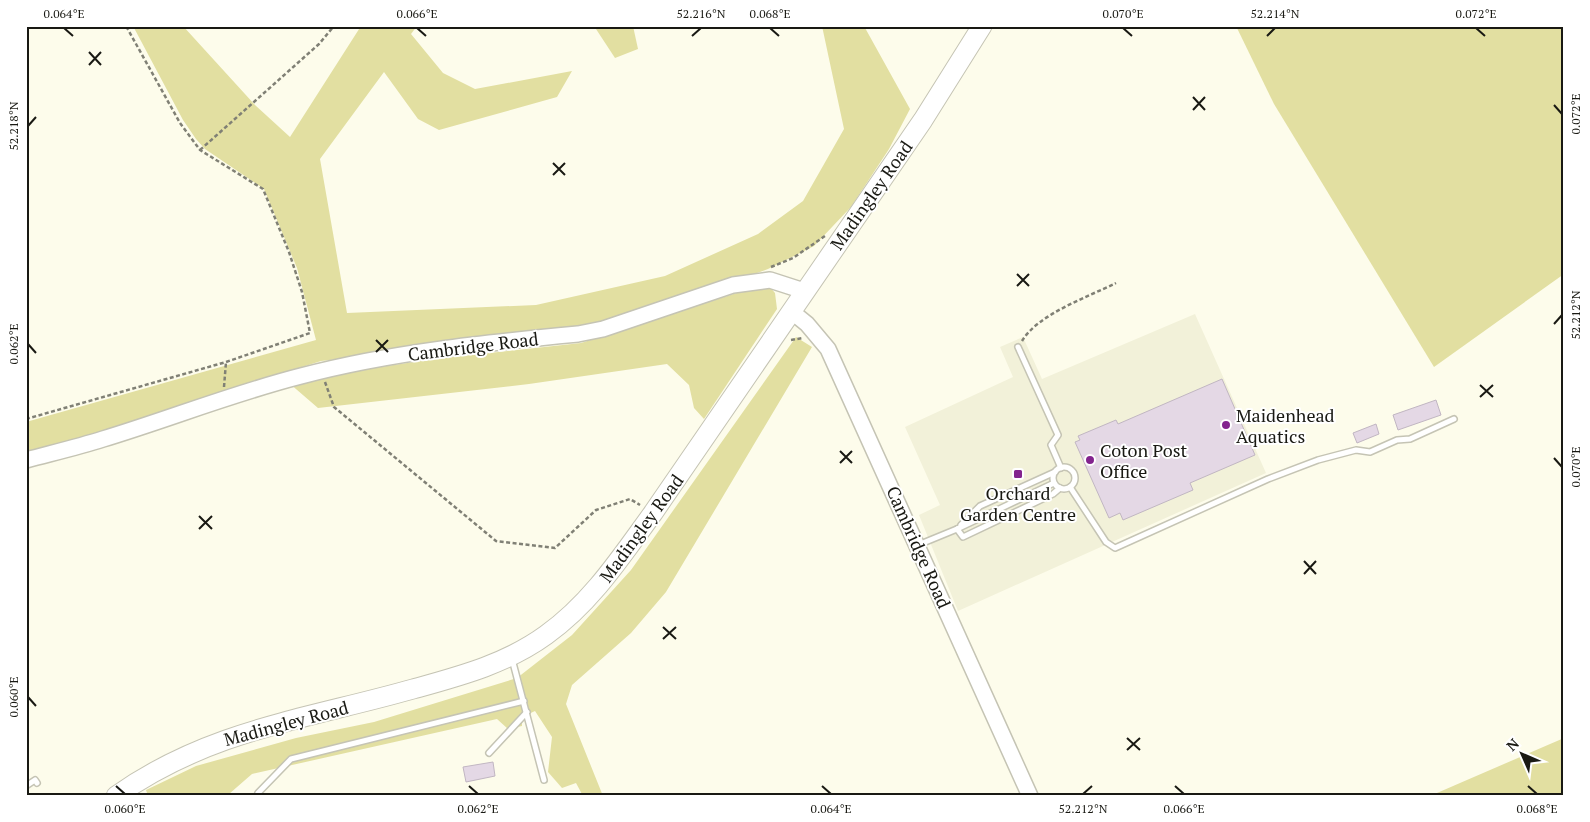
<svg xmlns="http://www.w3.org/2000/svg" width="1590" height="822" font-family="'PT Serif',serif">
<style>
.built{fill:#f2f1d9}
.green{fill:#e2dfa1}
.building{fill:#e4d8e5;stroke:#c1b6c2}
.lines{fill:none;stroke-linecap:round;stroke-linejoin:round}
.lane-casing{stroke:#c5c4b4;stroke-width:8}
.secondary-casing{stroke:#c5c4b4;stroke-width:18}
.highway-casing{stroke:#c5c4b4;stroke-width:21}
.path{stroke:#808075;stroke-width:2.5;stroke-dasharray:4 2.5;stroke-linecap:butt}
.lane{stroke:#fff;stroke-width:5}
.secondary{stroke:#fff;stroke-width:15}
.highway{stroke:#fff;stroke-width:19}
.ticks{fill:none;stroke:#191913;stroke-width:2}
.poi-dot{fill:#83238e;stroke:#fff;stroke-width:2}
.labels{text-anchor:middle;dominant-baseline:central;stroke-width:4;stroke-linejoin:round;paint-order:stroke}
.street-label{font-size:18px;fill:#191913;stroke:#fff}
.poi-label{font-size:18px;fill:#191913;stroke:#fff;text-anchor:start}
.neatline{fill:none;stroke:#191913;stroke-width:2}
.ticks-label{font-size:12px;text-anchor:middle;fill:#191913}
</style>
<rect width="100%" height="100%" fill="#fdfceb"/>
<!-- built -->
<polygon class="built" points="1195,314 1266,473 958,611 919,515 940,505 905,427 1013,377 1000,347 1023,337 1042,379"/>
<!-- green -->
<g class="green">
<polygon points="133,26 183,26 255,105 290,137 361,26 417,26 411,34 443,73 475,89 572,71 557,97 439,130 418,119 384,72 320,159 347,313 536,305 665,276 758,234 803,201 844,129 822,26 864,26 910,109 889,149 851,207 814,246 768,269 651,311 581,332 321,361 26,455 26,422 316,340 297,268 264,189 205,149 196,139 183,120"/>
<polygon points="594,26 633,26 638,49 615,58"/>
<polygon points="1236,26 1564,26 1564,274 1434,367 1274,104"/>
<polygon points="769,286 775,293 777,309 704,419 694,408 689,385 667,364 529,384 318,408 289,383 303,378 435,359 581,343 746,290"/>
<polygon points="796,337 812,347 666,592 631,633 572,685 566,704 603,796 583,796 576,783 562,788 548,772 552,737 535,711 522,717 522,726 508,729 497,719 252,774 229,794 229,796 148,796 146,790 196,766 296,738 374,722 517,678 572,635 631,570"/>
<polygon points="1564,738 1564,796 1430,796"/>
</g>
<!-- building -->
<g class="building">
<polygon points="1222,379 1255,455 1190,483 1193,490 1123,520 1120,513 1109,518 1075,442 1080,440 1078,436 1116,420 1118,424"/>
<polygon points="1436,400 1441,415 1398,430 1393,415"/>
<polygon points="1376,424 1379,434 1357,443 1353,433"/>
<polygon points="493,762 495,776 466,782 463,767"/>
</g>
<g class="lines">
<defs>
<g id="lane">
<polyline points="1018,347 1058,435 1051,445 1061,468"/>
<circle cx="1064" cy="478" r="11"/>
<polyline points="1070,487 1106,542 1115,548 1268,479 1318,460 1356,450 1370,452 1397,440 1410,439 1454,419"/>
<polyline points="961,525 980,506 1055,472"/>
<polyline points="957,529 963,537 1053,494 1060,488"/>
<polyline points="918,545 957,529 1054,483"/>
<polyline points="512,659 544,780"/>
<polyline points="489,753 527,712"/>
<polyline points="26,786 35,780 37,783"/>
<polyline points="258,793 291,759 524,701"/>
</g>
<g id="secondary">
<polyline points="791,311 807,324 828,349 1030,796"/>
<path d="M26 460C52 453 78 447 103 439 169 419 234 393 301 376 392 352 484 343 578 334L603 329 733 285 770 280 804 291"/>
</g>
<path id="highway" d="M116 796C209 730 307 719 413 689 460 676 506 664 546 635 591 603 621 557 653 513L923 120 982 26"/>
</defs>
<!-- lane casing -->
<use href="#lane" class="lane-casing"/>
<!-- secondary casing -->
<use href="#secondary" class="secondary-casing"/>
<!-- highway casing -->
<use href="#highway" class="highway-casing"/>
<!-- path -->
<g class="path">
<polyline points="200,150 319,44 334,26"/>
<polyline points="771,267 793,258 825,236"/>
<polyline points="791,340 803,338"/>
<path d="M1022 341C1038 314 1088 297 1116 283"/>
<polyline points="325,382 334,407 496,541 555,548 596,510 630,499 640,505"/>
<polyline points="224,387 226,362"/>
<polyline points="26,419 226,362 310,333 302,292 289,252 263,189 200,150 180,123 126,26"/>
</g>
<!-- lane -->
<use href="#lane" class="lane"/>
<!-- secondary -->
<use href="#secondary" class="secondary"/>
<!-- highway -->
<use href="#highway" class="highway"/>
</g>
<!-- ticks -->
<path class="ticks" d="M64 28 73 36M417 28 426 36M770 28 779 36M1123 28 1132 36M1476 28 1485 36M692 36 701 28M1267 36 1275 28M89 52 101 65M89 65 101 52M1193 97 1205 110M1554 105 1562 114M1193 110 1205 97M28 126 36 117M553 163 565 175M553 175 565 163M1017 274 1029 286M1017 286 1029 274M1554 324 1562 315M376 340 388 352M28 344 36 353M376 352 388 340M1480 385 1493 397M1480 397 1493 385M840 451 852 463M1554 458 1562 467M840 463 852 451M199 516 212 529M199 529 212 516M1304 561 1316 574M1304 574 1316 561M663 627 676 639M663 639 676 627M28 697 36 706M1127 738 1140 750M1127 750 1140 738M116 786 125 794M469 786 478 794M822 786 831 794M1175 786 1184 794M1528 786 1537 794M1083 794 1092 786"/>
<!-- markers -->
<g class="poi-dot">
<circle cx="1226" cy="425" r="5"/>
<circle cx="1090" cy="460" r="5"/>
<rect x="1013" y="469" width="10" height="10" rx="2.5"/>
</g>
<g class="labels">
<!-- street labels -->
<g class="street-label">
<text transform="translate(871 195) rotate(-55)">Madingley Road</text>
<text transform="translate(473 346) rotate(-7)">Cambridge Road</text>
<text transform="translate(641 528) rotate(-54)">Madingley Road</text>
<text transform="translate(919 547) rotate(66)">Cambridge Road</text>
<text transform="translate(286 723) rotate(-15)">Madingley Road</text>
</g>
<!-- poi labels -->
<g class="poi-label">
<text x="1236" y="415">Maidenhead<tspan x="1236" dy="21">Aquatics</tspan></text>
<text x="1100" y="450">Coton Post<tspan x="1100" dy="21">Office</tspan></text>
<text x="1018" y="493" text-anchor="middle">Orchard<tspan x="1018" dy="21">Garden Centre</tspan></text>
</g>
</g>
<!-- border -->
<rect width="1590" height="822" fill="none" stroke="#ffffff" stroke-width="55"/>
<!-- north arrow -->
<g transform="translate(1522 754) rotate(315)" stroke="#ffffff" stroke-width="4" paint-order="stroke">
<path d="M0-4L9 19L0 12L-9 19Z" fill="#191913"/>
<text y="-8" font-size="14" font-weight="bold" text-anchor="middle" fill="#191913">N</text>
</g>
<rect x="28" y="28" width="1534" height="766" class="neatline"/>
<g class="ticks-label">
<text x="64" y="18">0.064°E</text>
<text x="417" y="18">0.066°E</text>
<text x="701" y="18">52.216°N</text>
<text x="770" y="18">0.068°E</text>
<text x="1123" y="18">0.070°E</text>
<text x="1275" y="18">52.214°N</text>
<text x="1476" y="18">0.072°E</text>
<text transform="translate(1576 114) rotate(-90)" y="4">0.072°E</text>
<text transform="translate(14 126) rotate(-90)" y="4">52.218°N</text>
<text transform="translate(1576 315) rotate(-90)" y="4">52.212°N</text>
<text transform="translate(14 344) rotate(-90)" y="4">0.062°E</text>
<text transform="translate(1576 467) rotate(-90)" y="4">0.070°E</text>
<text transform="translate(14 697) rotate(-90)" y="4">0.060°E</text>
<text x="125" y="813">0.060°E</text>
<text x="478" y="813">0.062°E</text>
<text x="831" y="813">0.064°E</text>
<text x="1083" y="813">52.212°N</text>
<text x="1184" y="813">0.066°E</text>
<text x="1537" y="813">0.068°E</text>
</g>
</svg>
